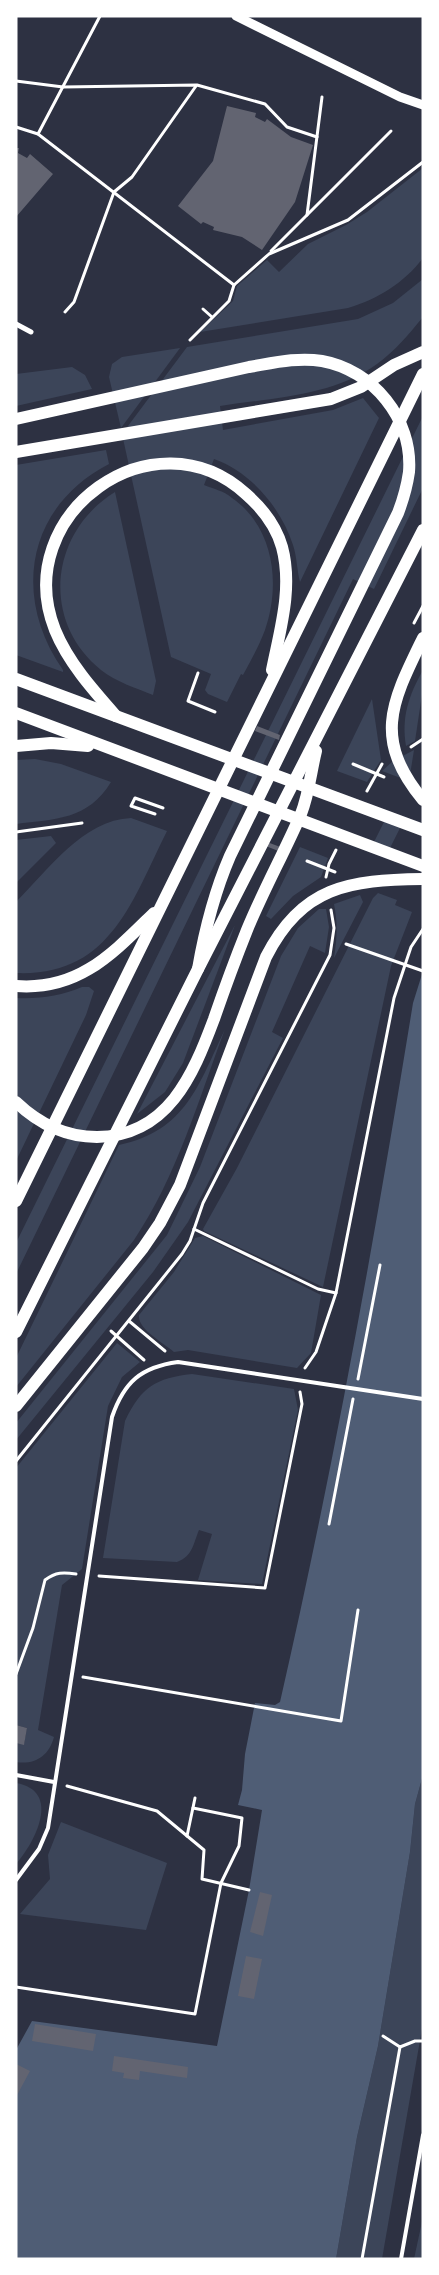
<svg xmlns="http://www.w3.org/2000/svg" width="439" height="2275" font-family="Figtree,sans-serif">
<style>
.green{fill:#3c4559}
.water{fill:#4f5d75}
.building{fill:#626471}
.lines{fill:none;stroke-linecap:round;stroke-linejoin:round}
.path{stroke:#fff;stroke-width:3}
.service{stroke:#fff;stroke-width:4}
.minor{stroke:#fff;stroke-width:5}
.tertiary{stroke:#fff;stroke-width:9}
.primary{stroke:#fff;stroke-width:12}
</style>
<rect width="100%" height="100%" fill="#2d3142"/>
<!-- green -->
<g class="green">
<path d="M423 168V258C404 283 378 299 348 308L200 332 233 301 237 286 267 260 279 272 308 244 346 225 367 212Z"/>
<path d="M423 279V317C409 334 395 351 377 364 333 396 272 398 220 406L223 430 333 410 363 398 379 418 300 582C297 571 297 557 293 545 281 508 251 472 214 459L204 485C214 489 224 491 232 498 274 527 281 584 265 630 259 646 251 660 243 675L241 674 227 702 208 694 205 690 211 674 171 657 122 434 187 347 358 319 393 303Z"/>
<polygon points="180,348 121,428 109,377 112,364 122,357"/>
<polygon points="72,367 85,375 92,389 16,406 16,374"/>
<polygon points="423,416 423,488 374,589 353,579 16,1274 16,1243"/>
<path d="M106 450 109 464C26 507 12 597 63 670V672L16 655V465Z"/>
<path d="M115 492 156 681 153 695C136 688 116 682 101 670 40 621 50 532 115 492Z"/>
<path d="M423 670V688L415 741 406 746C401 717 409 695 423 670Z"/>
<polygon points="372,699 381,760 367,782 337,771"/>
<polygon points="414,750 410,775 406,780 382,771 393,761"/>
<path d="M35 759 61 764 111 782C88 820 55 819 16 824V760Z"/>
<polygon points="389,812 405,818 390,848 374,842"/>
<path d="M131 818 167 831C132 901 110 977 16 973V902C48 870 83 820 131 818Z"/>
<polygon points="51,836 56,843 16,883 16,840"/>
<polygon points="300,847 328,858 321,877 293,896 271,919 266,916"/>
<polygon points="378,893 397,900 395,905 412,912 391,966 323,1287 204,1231 203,1229 237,1168 373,898"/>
<path d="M360 895 363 902 334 958C337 939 338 923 334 904Z"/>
<polygon points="319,909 326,909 329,927 325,953 310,946 272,1032 283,1038 188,1222 153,1272 16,1440 16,1423 167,1235 200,1167 281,956 298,928"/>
<polygon points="235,925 183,1063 165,1092 137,1114"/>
<path d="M82 987H89L94 991 86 1015 16 1161V998C40 999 61 996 82 987Z"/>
<path d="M225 1029C198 1101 177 1176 134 1240L16 1387V1358L119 1145C186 1131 199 1084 225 1029Z"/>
<path d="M203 1236 321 1295 311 1353 297 1368 188 1350 174 1352C164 1343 137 1329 139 1315L174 1272 195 1238Z"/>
<path d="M117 1343 140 1362 122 1377 108 1406 82 1569 62 1585 38 1730 54 1737C49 1756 35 1765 16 1762V1743L24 1744 27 1728 16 1725V1468Z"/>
<path d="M192 1374 294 1389 298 1410 262 1584 198 1580 212 1534 199 1530C193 1544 193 1556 177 1562L103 1558 125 1421C141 1387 156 1378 192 1374Z"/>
<polygon points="423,1775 423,2023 382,2259 336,2259 357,2137 378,2046 410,1852 415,1804"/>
<path d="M16 1783C62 1791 35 1842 16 1864Z"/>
<polygon points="61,1822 167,1863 146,1930 20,1914 50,1879 48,1855"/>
<polygon points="423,2217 423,2259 414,2259"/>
</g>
<!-- water -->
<path class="water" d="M423 971V1775L415 1804 410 1852 378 2046 357 2137 336 2259H16V2050L32 2021 217 2046 249 1890 262 1810 238 1805 242 1790 245 1754 255 1703 275 1705 280 1702C333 1471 375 1237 413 1003Z"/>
<!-- building -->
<g class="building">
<polygon points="227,106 256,113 255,117 265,122 267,119 291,137 313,145 295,202 262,250 242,237 213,230 214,227 203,222 201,224 178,206 213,161"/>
<polygon points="16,148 19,148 18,153 27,158 30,154 53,174 16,217"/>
<polygon points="257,726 280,735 279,740 255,731"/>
<polygon points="259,839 283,848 281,852 258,843"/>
<polygon points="16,1725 27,1728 24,1745 16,1743"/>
<polygon points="260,1892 272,1895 263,1936 250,1932"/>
<polygon points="246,1956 262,1959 254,1999 238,1996"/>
<polygon points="35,2024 96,2034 93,2051 32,2041"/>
<polygon points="114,2056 188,2067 187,2078 140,2071 139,2080 123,2078 124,2073 112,2071"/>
<polygon points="16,2064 30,2071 16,2097"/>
</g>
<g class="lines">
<!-- path -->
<g class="path">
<polyline points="16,81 63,87 197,85 265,104 287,127 317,137"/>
<polyline points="16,127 38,134 234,285"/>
<polyline points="38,134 100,16"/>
<polyline points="307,215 322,97"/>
<polyline points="271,251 391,131"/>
<polyline points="203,309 212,317"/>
<polyline points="65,312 74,302 114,192 132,177 196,86"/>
<polyline points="190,340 229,301 234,285 269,254 348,220 423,162"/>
<polyline points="414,623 423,606"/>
<polyline points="198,673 188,701 215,712"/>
<polyline points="411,747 423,739"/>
<polyline points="353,764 384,777"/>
<polyline points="367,791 382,764"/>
<polyline points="155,814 131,806 135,798 163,808"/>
<polyline points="16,832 82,823"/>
<polyline points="307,861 335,872"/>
<polyline points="326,877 329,864 336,850"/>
<polyline points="346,944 423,971"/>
<polyline points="194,1229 318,1289 336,1293"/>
<polyline points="129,1321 165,1351"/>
<polyline points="111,1331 144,1360"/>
<polyline points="305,1368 316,1352 336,1293 394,998 411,947 423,929"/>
<polyline points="358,1379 380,1265"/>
<polyline points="16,1461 182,1254 190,1241 203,1203 330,955 334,928 331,910"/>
<polyline points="329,1524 353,1399"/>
<polyline points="99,1576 265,1588 302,1404 300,1392"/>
<path d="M16 1674 33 1628 45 1580C56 1572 63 1572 76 1574"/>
<polyline points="83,1677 341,1721 358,1610"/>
<polyline points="67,1786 157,1811 204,1850 202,1879 249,1890"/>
<polyline points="187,1836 195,1798"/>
<polyline points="16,1987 195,2014 221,1883 239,1846 242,1818 193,1808"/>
<polyline points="383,2036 400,2047 415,2041 423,2041"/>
<polyline points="362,2259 400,2047"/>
</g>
<!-- service -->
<g class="service">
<polyline points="16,1775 54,1782"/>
<path d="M16 1880 39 1849 48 1828 112 1417C124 1382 141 1367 178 1362L423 1399"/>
<polyline points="401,2259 423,2135"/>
</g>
<!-- minor -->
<polyline class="minor" points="16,324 31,332"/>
<!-- tertiary -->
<polyline class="tertiary" points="236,16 400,97 423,105"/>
<!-- primary -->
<g class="primary">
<path d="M16 419 249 367C273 363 297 357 322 361 373 370 413 419 409 472 407 486 403 500 398 513L230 856C214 893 205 929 198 969"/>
<polyline points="16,452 331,399 361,387 394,365 423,352"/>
<path d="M423 638C392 702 372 738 423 800"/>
<polyline points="16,679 423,830"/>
<polyline points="16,713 423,866"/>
<path d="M116 716C93 690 68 662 55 630 9 514 154 410 246 494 262 508 276 526 282 547 293 588 280 630 272 670"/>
<polyline points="16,746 51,743 88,746"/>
<path d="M16 986C79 991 113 953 154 913"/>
<path d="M16 1102C39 1124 66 1137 97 1137 168 1136 193 1075 214 1019 224 990 235 960 247 930 263 891 284 853 301 814 309 794 311 771 316 751"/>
<polyline points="16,1201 423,374"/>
<polyline points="16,1332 198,969 423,530"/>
<path d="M16 1406 143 1248 160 1223 180 1185 266 957C302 886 349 880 423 879"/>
</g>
</g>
<!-- border -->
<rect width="439" height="2275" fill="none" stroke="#ffffff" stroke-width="35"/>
</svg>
